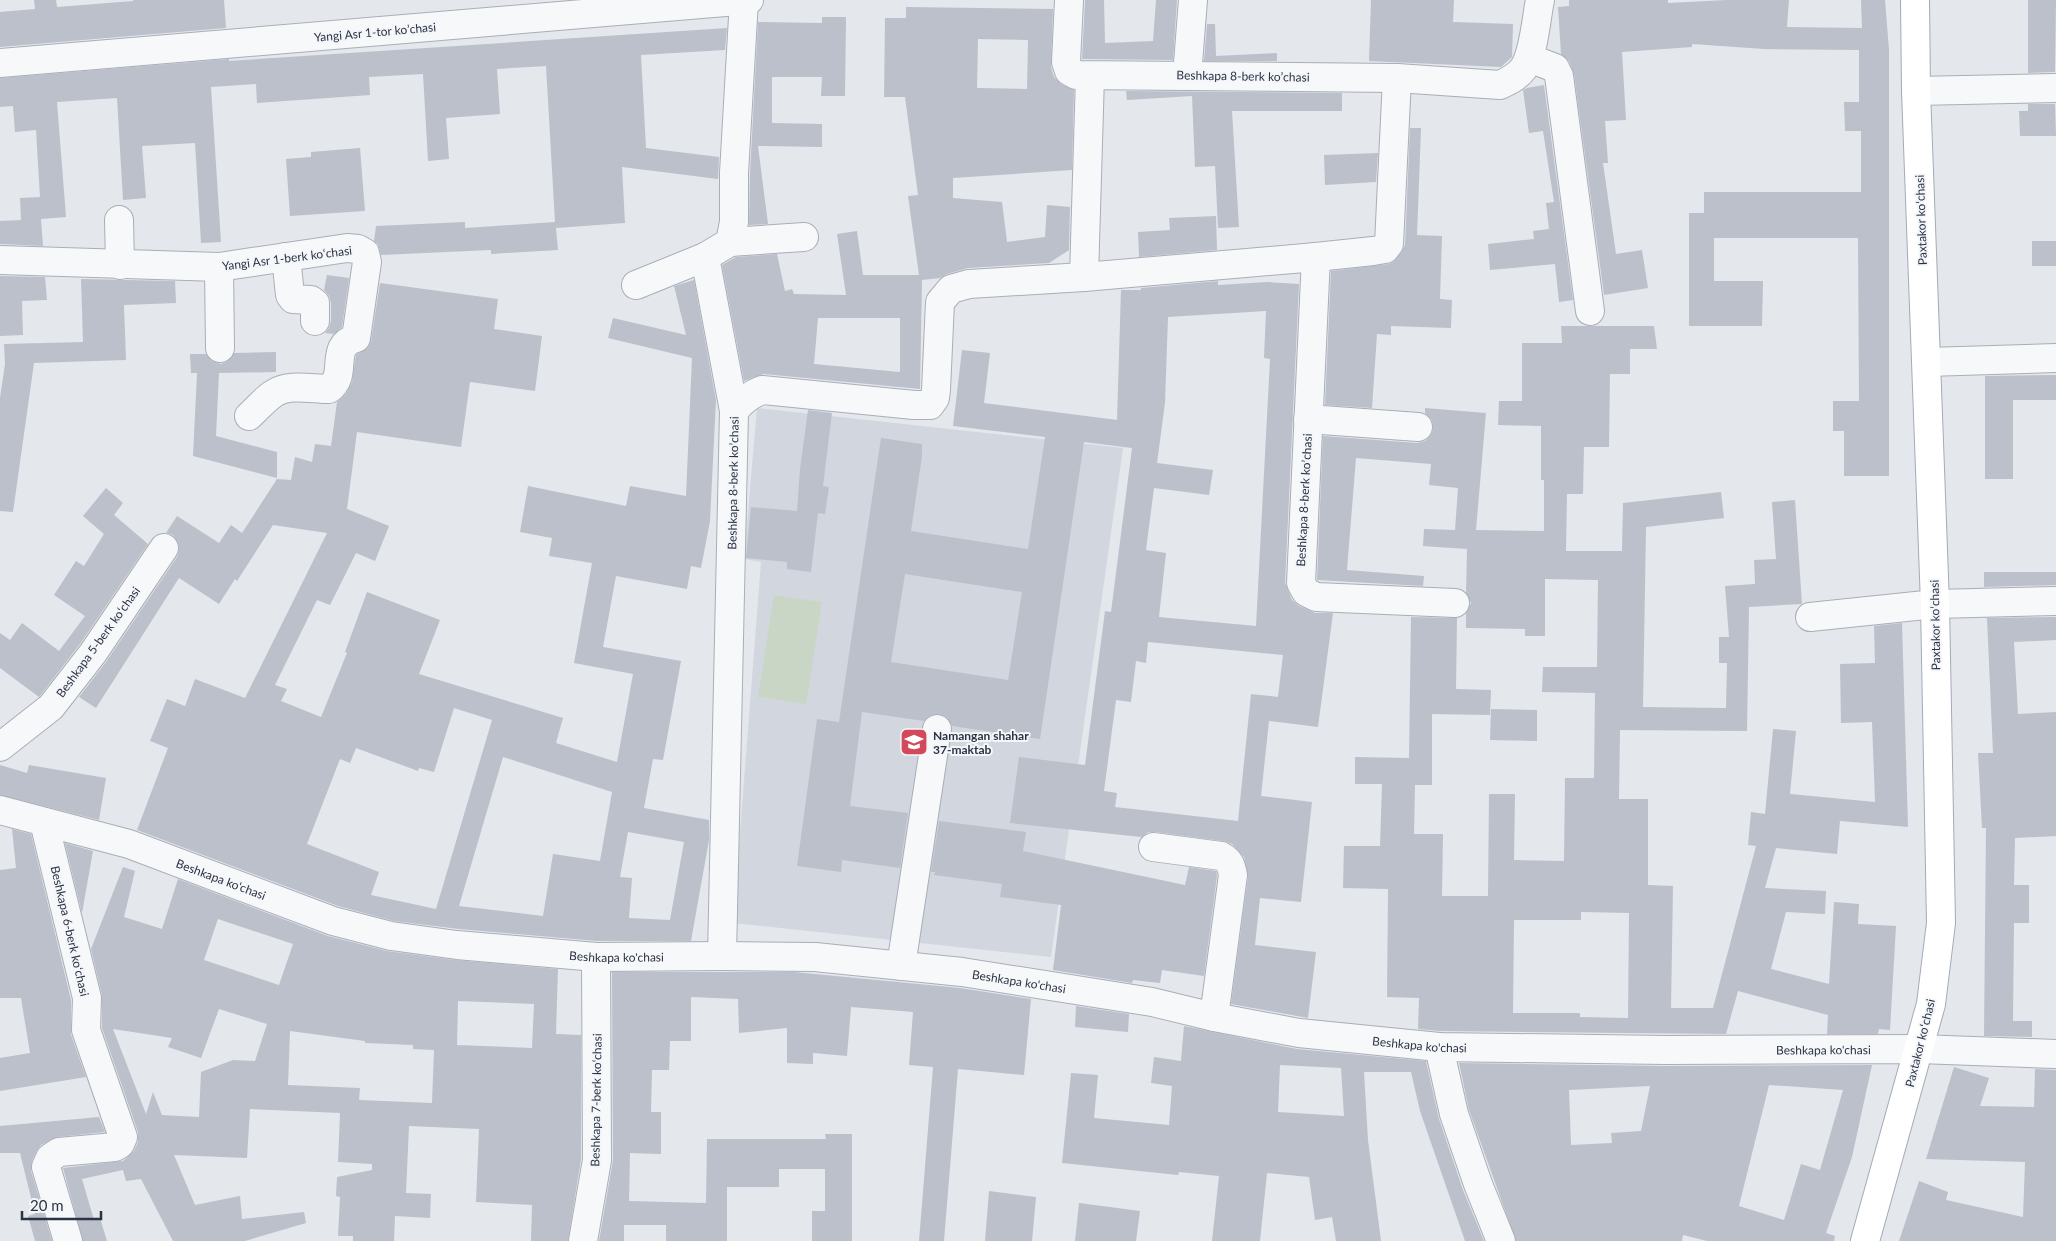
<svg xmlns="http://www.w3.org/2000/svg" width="2056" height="1241" font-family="Lato,sans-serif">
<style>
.built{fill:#d2d6de}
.green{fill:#c9d6c5}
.building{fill:#bbc0ca;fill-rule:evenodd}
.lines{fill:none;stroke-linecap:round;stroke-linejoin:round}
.minor-casing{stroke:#a9aeb7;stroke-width:30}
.major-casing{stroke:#a3abb8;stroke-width:30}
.minor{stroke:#f7f8fa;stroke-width:28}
.major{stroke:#fff;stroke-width:28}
.labels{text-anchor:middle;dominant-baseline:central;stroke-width:4;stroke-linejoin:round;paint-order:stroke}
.street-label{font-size:12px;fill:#2b3445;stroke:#f4f6f9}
.poi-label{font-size:12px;font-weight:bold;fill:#2b3445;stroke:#f4f6f9;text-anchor:start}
</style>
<rect width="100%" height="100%" fill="#e4e7ec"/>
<!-- built -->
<polygon class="built" points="757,408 1123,448 1051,957 733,923 761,562 744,559"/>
<!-- green -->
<polygon class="green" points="774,595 822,602 806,704 758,697"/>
<!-- building -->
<g class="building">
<polygon points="34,0 56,0 57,7 133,1 133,0 224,0 226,28 0,47 0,12 35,9"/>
<polygon points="1085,0 1104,0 1105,43 1153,41 1156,0 1177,0 1173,60 1082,59"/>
<polygon points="1371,0 1454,0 1453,22 1513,24 1512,57 1501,67 1369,61"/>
<polygon points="1569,0 1668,0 1668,3 1726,0 1789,0 1787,27 1862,28 1861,0 1885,0 1889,50 1889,476 1844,476 1844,431 1833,431 1833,401 1859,401 1858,238 1714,238 1714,281 1763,281 1762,326 1689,326 1689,213 1704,213 1704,192 1861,192 1861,131 1845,131 1844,102 1859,102 1859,50 1764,49 1692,44 1692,47 1622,52 1626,120 1605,121 1608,163 1603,163 1616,254 1642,250 1648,288 1604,295 1574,74 1569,61 1561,54 1558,7 1569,6"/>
<polygon points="2028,0 2056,0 2055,72 2028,73"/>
<path d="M906 7 1053 9 1051 67 1054 77 1061 84 1074 90 1072 170 953 178V198L1002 202 1007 242 1045 237 1047 205 1070 207 1069 250 1049 263 968 268 947 274 940 278 922 280 920 389 764 374 744 381 722 265 736 257 777 254 785 291 792 289 794 294 846 295 837 234 857 231 863 275H919L908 196 918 195 905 97H884L885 18H906ZM978 39 1028 40 1027 89 977 88ZM818 318H900V372L814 364Z"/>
<polygon points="822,17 846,17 845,96 821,96 822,77 772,77 772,123 822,124 822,147 758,146 768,224 749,225 750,173 758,22 822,23"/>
<polygon points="1207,24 1215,24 1216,56 1277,53 1277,61 1204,61"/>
<polygon points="727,28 725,50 641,55 646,148 719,157 718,179 622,167 625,223 556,228 558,250 491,254 491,250 381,255 378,244 374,241 376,226 465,222 465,228 555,222 546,66 497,69 500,114 446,118 449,159 428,161 423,74 369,77 370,95 257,103 256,84 211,87 221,242 201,243 195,143 142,146 146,198 123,200 117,98 57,102 66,217 41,219 43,246 0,244 0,221 21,220 20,198 40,197 36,130 15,132 13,106 0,107 0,78 229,59 229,61"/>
<polygon points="1544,85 1573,300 1559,302 1555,264 1490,270 1488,244 1534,239 1533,231 1549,229 1546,203 1554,202 1543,131 1529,133 1523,90 1527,88"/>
<polygon points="1126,91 1342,93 1342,111 1232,111 1239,227 1218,228 1215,166 1195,167 1192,96 1127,100"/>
<polygon points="2028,104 2055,104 2056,136 2020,136 2019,111 2028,111"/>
<polygon points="1410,128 1421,128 1417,235 1442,236 1440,299 1452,300 1451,328 1391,326 1391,335 1377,334 1372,408 1325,405 1331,271 1388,264 1393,262 1401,253 1405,245"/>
<polygon points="360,148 365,211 290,216 286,159 311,157 311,152"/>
<polygon points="1378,153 1376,182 1325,185 1324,155"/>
<polygon points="1216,216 1217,250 1139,257 1138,232 1170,230 1169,218"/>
<rect x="2032" y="241" width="24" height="25"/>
<polygon points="327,275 349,278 342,327 334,334 325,333 329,328 331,321 331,303 329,296 324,290"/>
<polygon points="0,276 45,277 47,300 22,301 23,335 0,336"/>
<polygon points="81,279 175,281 176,303 124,305 126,360 34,363 13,512 0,511 0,398 5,364 4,344 83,342"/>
<path d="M694 280 716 400 710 521 701 568 691 566 687 589 616 576 603 647 681 661 663 760 653 759 644 808 709 820V840L691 941H597L459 929 394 921 338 906 137 830 168 748 150 741 167 699 185 706 195 679 245 698 327 533 273 525 237 581 235 579 219 604 179 578 96 708 79 697 106 662 177 557 179 550 178 542 173 535 166 533 177 516 219 543 231 525 242 533 277 479 291 480 295 457 312 462 315 444 331 446 337 402 346 394 352 382 356 355 368 348 371 341 380 283 498 299 494 329 542 336 535 391 470 382 461 447 357 432 347 509 389 526 375 561 356 553 330 605 317 600 275 685 287 689 281 701 321 717 347 653 345 652 367 592 440 620 419 674 563 718 556 743 617 762 633 674 574 663 592 563 549 556 552 538 520 532 528 486 626 506 630 486 686 496 692 358 608 338 613 318 686 335 674 286ZM454 708 492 720 436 909 371 895 379 872 307 844 340 759 350 763 356 748 418 771 419 768 434 772ZM503 757 612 792 600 861 553 854 543 916 459 906ZM628 832 684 842 670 920 629 918 632 878 620 877Z"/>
<path d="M1218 281V285L1267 282 1299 284 1285 583 1292 600 1299 606 1315 613H1333L1318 727 1269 721 1261 796 1312 802 1301 902 1260 898 1255 945 1316 952 1308 1018 1231 1004 1248 877 1244 857 1232 844 1223 841 1155 832H1148L1141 837 1010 823 1019 757 1085 765 1105 611 1111 612 1132 448 1084 442 1040 739 952 726 947 717 939 714 931 715 924 721 862 712 850 806 908 813 900 868 842 860 841 872 797 866 817 719 839 722 881 438 922 444V456L911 531 1028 549 1045 437 953 426 962 350 990 353 984 403 1117 420 1121 290H1141V288ZM1266 311 1264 358 1270 359 1256 626 1159 617 1166 553 1146 550 1154 488 1209 495 1213 470 1157 463 1165 403 1168 317ZM905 574 1022 592 1008 680 891 662ZM1148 642 1283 655 1278 697 1251 694 1238 821 1115 807 1117 793 1104 791 1116 700 1131 702 1136 661 1146 663Z"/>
<path d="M1561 326H1654L1657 349H1630V374H1610L1609 447H1584L1583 494H1567L1566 551H1622L1623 503 1721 492 1724 518 1646 527 1643 707 1726 708 1727 663H1719V637H1729L1725 586 1755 584 1754 560 1776 559 1772 502 1795 500 1802 604 1749 607 1747 731 1620 730 1619 799H1648V885L1673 886 1671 1008H1713L1756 846 1748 845 1751 812 1765 814 1773 729 1796 731 1790 794 1875 802 1872 722 1841 723 1840 664 1875 663 1874 626 1902 623 1908 827 1840 821 1837 854 1776 848 1765 888 1826 891 1825 914 1786 912 1771 969 1829 984 1834 902 1859 904 1858 924 1896 926 1890 1030 1879 1029 1878 1034H1827L1828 1015 1738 991 1726 1034 1440 1031 1418 1029 1419 998 1387 997 1388 889 1343 888 1344 846H1380L1382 784H1355V757L1409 758 1411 617 1457 618 1456 689 1491 690 1490 715 1432 714V785H1415L1414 834H1443L1442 896H1488L1489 794H1515L1514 860 1564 861 1565 778H1594L1595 693 1542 692 1543 667H1597L1598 580 1545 579V636H1525V629L1466 628V613L1471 603 1466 593 1467 549 1423 546 1424 529 1455 530 1458 488 1429 485 1431 464 1356 458 1347 570 1424 576 1423 586 1317 580 1323 436 1417 443 1425 441 1431 435 1433 429 1432 420 1425 413V408L1486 413 1476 530 1544 531V480H1541V426L1498 425 1499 401H1522V343H1562ZM1581 912 1629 913 1628 1018 1580 1017V1013H1513L1514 920H1581Z"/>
<polygon points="276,352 276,372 219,373 216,436 277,452 277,478 193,456 197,373 191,373 190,354 206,354 212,361 221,364 228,361 234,353"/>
<polygon points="2056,375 2056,400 2013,400 2013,479 1985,479 1985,376"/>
<polygon points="808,410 832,413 823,486 829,487 825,514 818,513 811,572 787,569 787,562 746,558 751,507 797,511 800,469"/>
<polygon points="106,488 123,503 114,515 148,544 80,644 39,697 0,668 0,633 10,640 22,623 59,651 85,616 54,595 76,561 84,566 104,534 83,516"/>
<polygon points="1984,572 2056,572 2056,585 1984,587"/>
<polygon points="2056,617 2056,640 2014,642 2018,714 2056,712 2056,836 2015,838 2014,885 2029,885 2029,923 2014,923 2013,1021 2032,1021 2032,1037 1984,1036 1986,828 1982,828 1978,753 1993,753 1987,618"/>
<polygon points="1491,709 1537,710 1537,741 1490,740"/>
<polygon points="0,765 27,773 29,765 106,778 99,820 0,795"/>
<polygon points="939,821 1026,832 1023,851 1185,885 1189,867 1216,871 1217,876 1204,976 1162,970 1160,983 1133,980 1132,983 1053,970 1061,905 1000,897 1002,884 934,875 935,872 931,872"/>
<polygon points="12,829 31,834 71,1000 71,1035 86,1077 0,1091 0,1058 30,1053 21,998 0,998 0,870 16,868"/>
<polygon points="65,843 93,851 82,913"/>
<path d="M123 867 135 871 124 917 162 929 178 879 328 936 387 951 455 960 558 969 556 1034 581 1035V1159L568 1241H531L532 1205 476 1202 479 1129 409 1126 406 1193 431 1194 430 1218 395 1216 394 1241H353V1236H338L340 1197 336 1196 337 1177 372 1170V1164L338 1162 340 1113 250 1109 247 1158 174 1155 195 1205 240 1196 242 1219 304 1212 306 1223 245 1241H173L141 1179 126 1181 123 1170 82 1179 94 1220 100 1218 107 1241H83L63 1168 123 1161 134 1151 138 1142V1132L102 1028V995L91 949ZM218 919 293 944 279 985 204 960ZM458 1001 534 1004 532 1048 457 1045ZM219 1009 267 1024 255 1061 233 1060 201 1072 199 1117 162 1115 153 1092 146 1114 113 1029 172 1038 168 1047 201 1058ZM290 1031 365 1041V1043L413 1045V1049L434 1050 432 1103 359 1100 360 1088 288 1085Z"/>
<polygon points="612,972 794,972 960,988 1031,999 1024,1075 958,1069 944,1241 919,1241 933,1067 909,1065 913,1012 851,1007 847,1056 813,1053 813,1064 787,1063 787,1028 739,1033 738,999 691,997 691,1041 670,1041 669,1070 652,1070 651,1112 661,1112 661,1154 630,1153 629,1201 706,1203 707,1139 826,1139 825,1134 852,1134 852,1241 812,1241 812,1211 825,1211 825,1169 779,1169 779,1187 727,1187 727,1241 666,1241 666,1225 624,1225 624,1241 599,1241 613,1160"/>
<polygon points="1076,1006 1129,1014 1128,1032 1075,1027"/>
<path d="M1184 1026 1297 1049 1426 1061 1439 1119 1463 1190 1484 1241H1465L1420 1111 1411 1072H1364L1368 1140 1381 1241H1336L1332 1217 1315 1220 1309 1177 1267 1173 1260 1241H1212L1219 1176 1179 1172 1178 1175 1062 1163 1071 1073 1098 1075 1094 1118 1169 1125 1172 1086 1151 1083 1154 1057 1181 1061ZM1280 1065 1341 1068 1344 1116 1278 1112Z"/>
<path d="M1459 1063 1666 1066 1872 1065 1852 1157 1826 1233 1835 1236 1834 1241H1707L1683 1235 1682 1241H1516L1469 1110ZM1769 1085 1843 1090 1820 1170 1801 1164 1784 1220 1739 1206ZM1650 1086 1641 1131 1611 1133 1612 1143 1571 1145 1569 1090Z"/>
<polygon points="1954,1067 1989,1078 1980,1106 2034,1107 2035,1069 2056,1070 2056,1241 1899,1241 1919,1181 1948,1192 1946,1200 2023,1217 2025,1162 1926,1159"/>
<polygon points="99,1117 105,1132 57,1137 41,1145 36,1152 32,1161 31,1171 52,1241 35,1241 28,1216 35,1214 20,1153 0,1153 0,1126"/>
<polygon points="989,1191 1036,1197 1032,1241 985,1241"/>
<polygon points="1079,1203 1140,1211 1136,1241 1075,1241"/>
</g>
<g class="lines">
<defs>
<g id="minor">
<path d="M1069 0 1066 62 1069 71 1076 75 1397 78 1500 85C1509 81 1517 77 1523 69 1534 54 1536 19 1540 0"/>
<polyline points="1529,58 1555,68 1559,76 1590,311"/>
<polyline points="0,63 749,0"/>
<polyline points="1090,76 1084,277 1316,257 1301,583 1306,592 1316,597 1455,603"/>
<polyline points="1187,76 1193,0"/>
<polyline points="1916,91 2056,88"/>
<polyline points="119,220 120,265"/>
<polyline points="730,242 804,237"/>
<polyline points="286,257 290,295 293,299 311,300 315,303 315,321"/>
<polyline points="1316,257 1373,251 1385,249 1389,244 1397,78"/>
<path d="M0 260 219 267 347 248 358 249 365 253 367 262 356 338C328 346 349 375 329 389 311 389 288 383 273 394 264 400 257 409 249 416"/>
<polyline points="219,267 220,348"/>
<polyline points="636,285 705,257"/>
<polyline points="1927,362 2056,358"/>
<polyline points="734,411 705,257 730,242 734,222 734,173 744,0"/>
<polyline points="1308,419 1418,427"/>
<polyline points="1810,617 1935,604 2056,601"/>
<polyline points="0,747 51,707 93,653 164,548"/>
<path id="s1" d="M0 810 129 844 333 921 391 936 457 945 596 957 722 956 815 957 962 972 1152 1002 1214 1017 1299 1033 1439 1047 1666 1050 1919 1049 2056 1054"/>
<polyline points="44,822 87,998 86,1030 123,1137 120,1144 115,1147 59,1152 50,1158 46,1167 68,1241"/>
<path d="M1153 847 1221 856C1230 861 1231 865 1233 875L1214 1017"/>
<path d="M722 956 734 411C743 400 750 395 762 390L914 405H930L935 398 936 390 940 302 951 289 969 284 1084 277"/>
<polyline points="901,966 937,729"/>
<polyline points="1439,1047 1454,1114 1478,1184 1501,1241"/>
<polyline points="583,1241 597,1160 596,957"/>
</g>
<polyline id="major" points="1865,1241 1931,1004 1941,923 1935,604 1916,91 1915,0"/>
</defs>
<!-- minor casing -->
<use href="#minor" class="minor-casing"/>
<!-- major casing -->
<use href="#major" class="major-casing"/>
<!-- minor -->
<use href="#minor" class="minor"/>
<!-- major -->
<use href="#major" class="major"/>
</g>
<!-- icons -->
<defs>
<symbol id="school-square" viewBox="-11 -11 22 22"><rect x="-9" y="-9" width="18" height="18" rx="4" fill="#d1495b" stroke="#f4f6f9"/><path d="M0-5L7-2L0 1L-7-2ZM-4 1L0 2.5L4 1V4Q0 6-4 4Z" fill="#fff"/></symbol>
</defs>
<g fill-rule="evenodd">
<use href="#school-square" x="898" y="726" width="32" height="32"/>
</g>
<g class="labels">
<!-- street labels -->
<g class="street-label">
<text transform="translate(375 32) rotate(-5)">Yangi Asr 1-tor koʼchasi</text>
<text transform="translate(1243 76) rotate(1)">Beshkapa 8-berk koʼchasi</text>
<text transform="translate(1921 220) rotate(-92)">Paxtakor koʻchasi</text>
<text transform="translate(287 258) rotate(-7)">Yangi Asr 1-berk koʻchasi</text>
<text transform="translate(733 483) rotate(-89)">Beshkapa 8-berk koʼchasi</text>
<text transform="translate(1304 500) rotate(-87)">Beshkapa 8-berk koʼchasi</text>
<text transform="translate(1935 625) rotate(-91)">Paxtakor koʻchasi</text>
<text transform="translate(98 642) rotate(-54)">Beshkapa 5-berk koʻchasi</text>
<text stroke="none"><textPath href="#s1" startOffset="232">Beshkapa ko'chasi</textPath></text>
<text transform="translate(70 931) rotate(77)">Beshkapa 6-berk koʻchasi</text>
<text stroke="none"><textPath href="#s1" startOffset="638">Beshkapa ko'chasi</textPath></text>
<text stroke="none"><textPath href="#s1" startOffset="1042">Beshkapa ko'chasi</textPath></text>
<text transform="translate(1920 1043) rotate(-76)">Paxtakor koʻchasi</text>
<text stroke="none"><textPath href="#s1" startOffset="1448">Beshkapa ko'chasi</textPath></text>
<text stroke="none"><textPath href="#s1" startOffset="1852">Beshkapa ko'chasi</textPath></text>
<text transform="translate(596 1100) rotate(-89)">Beshkapa 7-berk koʻchasi</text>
</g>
<!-- poi labels -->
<g class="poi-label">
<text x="933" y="735">Namangan shahar<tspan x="933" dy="14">37-maktab</tspan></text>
</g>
</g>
<!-- scale -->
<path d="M22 1211v8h79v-8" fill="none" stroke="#2b3445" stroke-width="2.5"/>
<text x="30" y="1211" font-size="15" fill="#2b3445" stroke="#f4f6f9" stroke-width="4" paint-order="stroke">20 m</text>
</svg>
